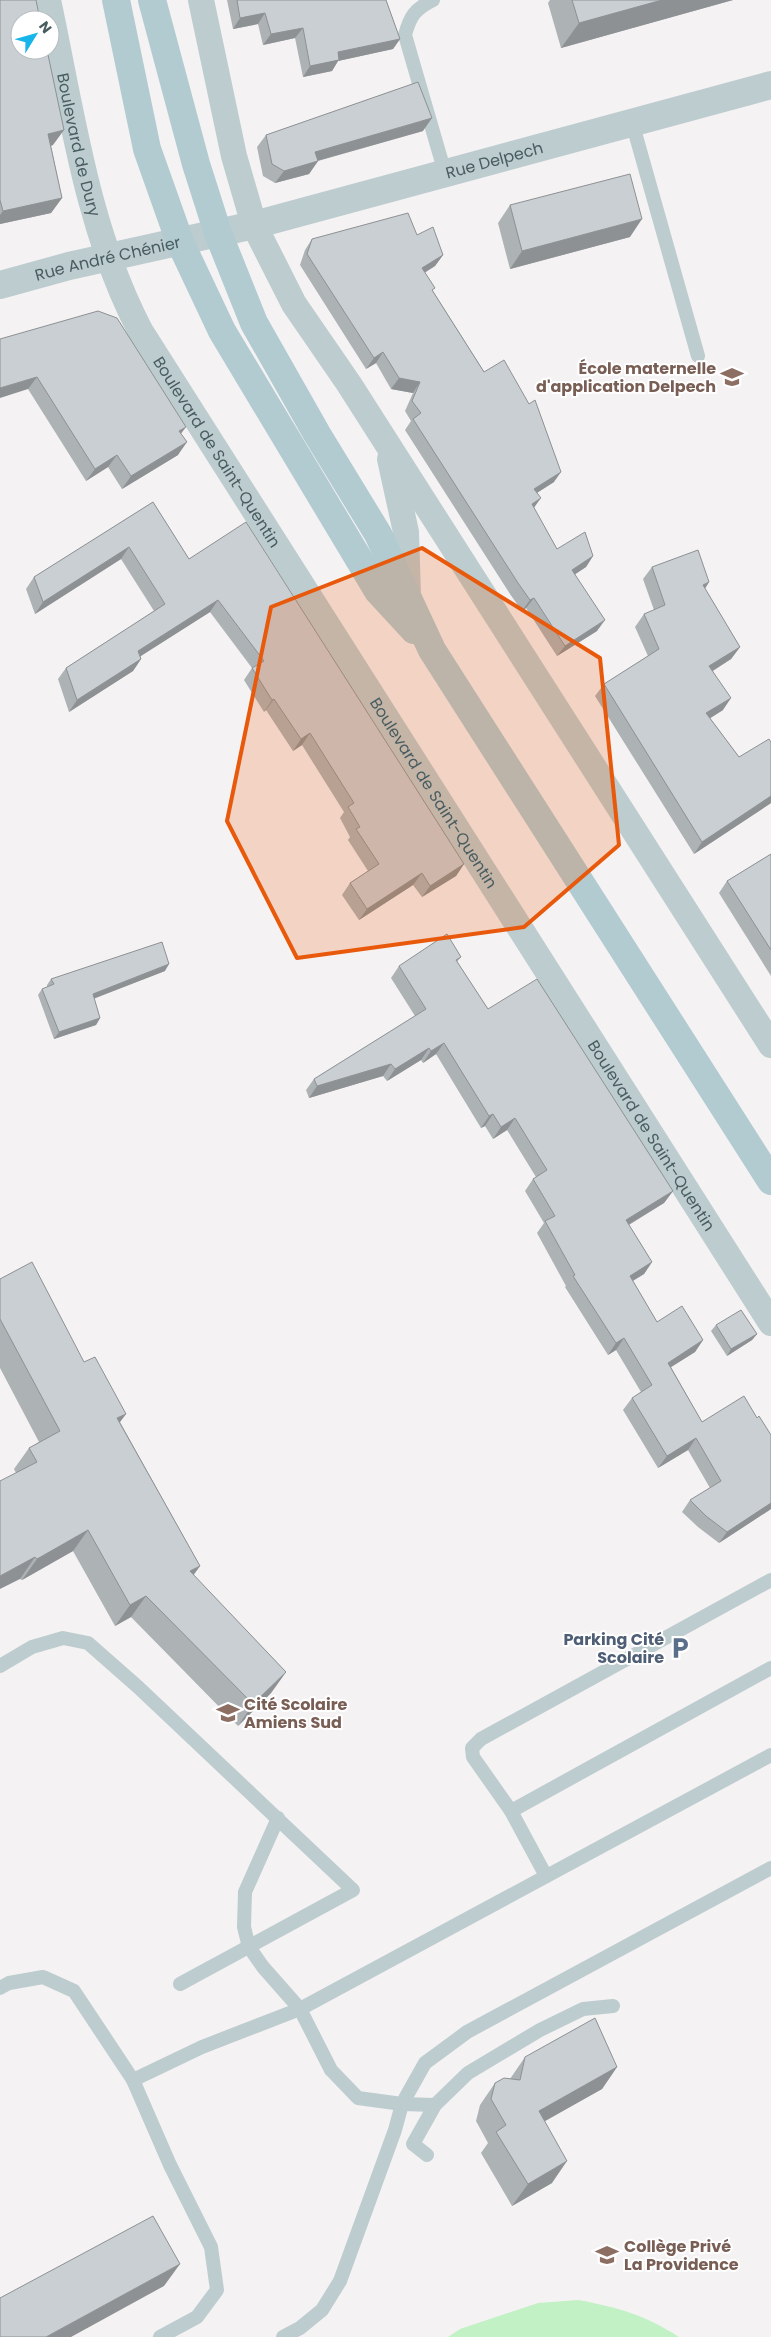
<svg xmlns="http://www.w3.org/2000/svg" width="771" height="2337" font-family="Poppins,sans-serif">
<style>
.green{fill:#c2f1c5}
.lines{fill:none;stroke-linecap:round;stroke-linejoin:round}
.service{stroke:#bdcccf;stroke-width:14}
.minor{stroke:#bdcccf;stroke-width:26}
.tertiary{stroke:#bdcccf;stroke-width:28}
.primary{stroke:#b2cbd1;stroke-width:28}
.wall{fill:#adb2b5}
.shaded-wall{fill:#8d9193}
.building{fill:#c9cfd2;stroke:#8d9193}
.marked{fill:#e8590c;fill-opacity:0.2;stroke:#e8590c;stroke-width:4;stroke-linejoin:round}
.labels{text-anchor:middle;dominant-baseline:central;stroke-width:4;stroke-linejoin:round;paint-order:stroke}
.street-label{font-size:16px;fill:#495d61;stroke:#fff}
.education-label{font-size:16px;font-weight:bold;fill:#785e54;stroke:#fff;text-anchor:start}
.service-label{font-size:16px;font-weight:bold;fill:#4e5e75;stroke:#fff;text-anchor:end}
</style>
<rect width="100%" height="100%" fill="#f5f2f3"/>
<!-- green -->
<path class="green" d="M578 2300C617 2307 645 2315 679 2337H448L460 2329 538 2303Z"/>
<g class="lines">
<!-- service -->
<g class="service">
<path d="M433 0C415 9 410 16 405 35L445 173"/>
<polyline points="632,122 698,356"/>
<polyline points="0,1666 32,1647 63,1638 88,1643 138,1687 353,1890 180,1984"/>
<polyline points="511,1811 473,1757 472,1748 481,1739 771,1580"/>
<polyline points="278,1818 245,1892 244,1927 249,1947 263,1967 300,2009 331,2070 358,2098 402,2104 435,2105"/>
<polyline points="546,1876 511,1811 771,1668"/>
<polyline points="0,1988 9,1983 43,1977 74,1991 133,2080 170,2165 211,2247 217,2290 197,2317 160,2337"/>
<polyline points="133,2080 202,2047 300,2009 771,1755"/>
<polyline points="427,2155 413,2144 435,2105 468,2073 540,2030 583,2009 613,2006"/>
<polyline points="283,2337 300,2328 322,2310 340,2281 395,2130 402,2104 425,2063 467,2032 771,1868"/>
</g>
<!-- minor -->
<g class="minor">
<path id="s1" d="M48 0C72 112 87 230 141 332L771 1323"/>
<polyline points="201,0 234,156 254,225 294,304 349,384 771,1045"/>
<polyline points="390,459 406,532 408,596"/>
</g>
<!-- tertiary -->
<path class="tertiary" id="s2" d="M0 285 69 266 254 225 771 85"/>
<!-- primary -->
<g class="primary">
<polyline points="116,0 147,149 180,242 222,331 378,591 414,630"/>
<polyline points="152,0 196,164 218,233 254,323 317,434 378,534 432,650 771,1181"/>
</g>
</g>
<!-- wall -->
<g class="wall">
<polygon points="0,0 53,145 51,146 62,198 51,213 0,224"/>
<polygon points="227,0 386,0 400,39 393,49 338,61 332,71 303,77 295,38 263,45 258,24 233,29"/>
<polygon points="550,0 733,0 561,48 548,3"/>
<polygon points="423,131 318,161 309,174 275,183 263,176 257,147 266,135"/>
<polygon points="510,205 630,237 510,269 498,223"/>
<polygon points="417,235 443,255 435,266 425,272 433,291 554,482 537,493 534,508 557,549 593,556 586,567 575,574 597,631 557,656 526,608 522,611 510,594 405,430 411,421 405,411 413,393 391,389 376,363 366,369 300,265 305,250 312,239"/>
<polygon points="0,339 181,434 178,455 122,489 108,467 86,481 28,389"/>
<polygon points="153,502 189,559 464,864 456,876 422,897 413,885 359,920 342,895 350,883 368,871 348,840 350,837 340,818 344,812 302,745 293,751 266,710 264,712 244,680 252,668 210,612 140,656 141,659 133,671 69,712 58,679 66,668 154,611 121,559 35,614 26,589 34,577"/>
<polygon points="652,567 709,582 705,589 740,647 731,659 713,671 723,710 710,718 739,757 771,742 771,803 694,854 595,696 604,684 648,656 635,627 644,614 654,610 643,579"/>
<polygon points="771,854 771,976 719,893 727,881"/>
<polygon points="461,957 457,962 488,1009 673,1191 664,1203 629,1225 652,1262 644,1274 633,1281 657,1322 703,1340 695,1352 671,1367 702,1422 757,1418 771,1435 771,1509 719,1543 698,1527 682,1512 690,1500 710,1488 688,1450 658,1468 623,1410 632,1398 641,1392 616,1350 608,1355 565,1287 566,1286 537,1233 544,1223 525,1191 533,1179 536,1177 507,1130 493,1139 485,1126 481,1128 436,1054 423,1063 421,1060 387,1081 383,1076 309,1098 306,1090 314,1079 415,1016 391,978 399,966"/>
<polygon points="165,971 94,998 100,1018 96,1025 54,1039 38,995 42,989 47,987 47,985 51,979"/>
<polygon points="0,1279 84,1362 126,1414 120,1422 200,1566 193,1575 286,1672 271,1693 238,1726 131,1617 115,1626 73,1551 22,1580 20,1579 16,1473 14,1469 29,1448 39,1442 0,1368"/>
<polygon points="716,1325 757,1334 752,1340 727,1356 711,1331"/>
<polygon points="525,2057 617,2067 602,2089 544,2121 552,2183 512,2206 481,2153 488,2143 476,2121 480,2105 495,2083 510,2079"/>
</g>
<!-- shaded-wall -->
<g class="shaded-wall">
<polygon points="662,0 733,0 561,48 579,23"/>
<polygon points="265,13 258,24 233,29 240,18"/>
<polygon points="303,28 295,38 263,45 271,34"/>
<polygon points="400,39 393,49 338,61 332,71 303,77 310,66 338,52"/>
<polygon points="432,118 423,131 306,164 315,152"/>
<polygon points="64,130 53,145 38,148 48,134"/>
<polygon points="318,161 309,174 275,183 284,171"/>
<polygon points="62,198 51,213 0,224 0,215 3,211"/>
<polygon points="642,219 630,237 510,269 522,251"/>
<polygon points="443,255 435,266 415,279 422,268"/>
<polygon points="383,352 376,363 366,369 374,358"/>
<polygon points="37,377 28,389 0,398 0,388"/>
<polygon points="399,378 420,382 413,393 391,389"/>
<polygon points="186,427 177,439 179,431"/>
<polygon points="187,442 178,455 122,489 131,476"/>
<polygon points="117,455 108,467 86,481 95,469"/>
<polygon points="561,472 554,482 527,499 534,489"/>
<polygon points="541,498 533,509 532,504"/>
<polygon points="129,547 121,559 35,614 43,602"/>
<polygon points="593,556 586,567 565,581 572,570"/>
<polygon points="709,582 701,594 703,585"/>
<polygon points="534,598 526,608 522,611 530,600"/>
<polygon points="218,600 210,612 130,663 138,651"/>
<polygon points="605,620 597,631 557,656 565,646"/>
<polygon points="740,647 731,659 701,678 709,666"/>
<polygon points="141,659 133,671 69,712 77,700"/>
<polygon points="731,698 723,710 698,726 706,713"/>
<polygon points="274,699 266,710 264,712 272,700"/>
<polygon points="310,733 302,745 293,751 301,739"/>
<polygon points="771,796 771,803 694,854 702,842"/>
<polygon points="464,864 456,876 422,897 430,886"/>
<polygon points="422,873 413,885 359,920 367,909"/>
<polygon points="169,964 165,971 88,1001 93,994"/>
<polygon points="100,1018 96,1025 54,1039 59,1032"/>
<polygon points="444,1043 436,1054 423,1063 431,1051"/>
<polygon points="429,1048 421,1060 387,1081 395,1069"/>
<polygon points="391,1064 383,1076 309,1098 317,1086"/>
<polygon points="493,1114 485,1126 481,1128 489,1116"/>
<polygon points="515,1118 507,1130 493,1139 501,1127"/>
<polygon points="673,1191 664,1203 618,1231 626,1220"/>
<polygon points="652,1262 644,1274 622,1287 630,1276"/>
<polygon points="757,1334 752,1340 727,1356 731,1349"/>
<polygon points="624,1338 616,1350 608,1355 616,1343"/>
<polygon points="703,1340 695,1352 660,1374 668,1363"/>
<polygon points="126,1414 110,1435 117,1418"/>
<polygon points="696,1438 688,1450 658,1468 667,1456"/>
<polygon points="771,1503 771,1509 719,1543 727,1532"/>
<polygon points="88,1530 73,1551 22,1580 37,1559"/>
<polygon points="35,1557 20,1579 0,1589 0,1576"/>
<polygon points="200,1566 185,1587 190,1571"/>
<polygon points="146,1596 131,1617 115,1626 130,1605"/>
<polygon points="286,1672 271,1693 238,1726 253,1704"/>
<polygon points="617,2067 602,2089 524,2133 539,2111"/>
<polygon points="567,2161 552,2183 512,2206 528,2184"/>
<polygon points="180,2264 164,2286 71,2337 46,2337"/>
</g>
<!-- building -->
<g class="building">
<polygon points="0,0 36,0 40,20 20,20 20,50 47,50 64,130 48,134 62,198 3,211 0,200"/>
<polygon points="237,0 386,0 400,39 338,52 339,60 310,66 303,28 271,34 265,13 240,18"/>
<polygon points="572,0 662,0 579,23"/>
<polygon points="418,82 432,118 315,152 318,161 284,171 272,164 266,135"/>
<polygon points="630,174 642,219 522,251 510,205"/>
<polygon points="408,213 417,235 433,227 443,255 422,268 435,288 432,290 484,372 504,360 529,404 535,400 561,472 534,489 541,498 532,504 557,549 585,532 593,556 572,570 605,620 565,646 534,598 530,600 518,583 413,419 421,413 412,401 420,382 399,378 383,352 374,358 307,254 312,239"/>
<polygon points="98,311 117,318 186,427 179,431 187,442 131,476 117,455 95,469 37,377 0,388 0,339"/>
<polygon points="153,502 189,559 246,522 464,864 430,886 422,873 367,909 350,883 379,864 356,829 360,827 348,807 354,803 310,733 301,739 274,699 272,700 252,668 264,661 218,600 138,651 141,659 77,700 66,668 165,604 129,547 43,602 34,577"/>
<polygon points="698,550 709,582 703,585 740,647 709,666 731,698 706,713 739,757 769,739 771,742 771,796 702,842 604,684 659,649 644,614 665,605 652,567"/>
<polygon points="771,854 771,950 727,881"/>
<polygon points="447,934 461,957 456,960 488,1009 537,979 673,1191 626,1220 652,1262 630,1276 657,1322 682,1306 703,1340 668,1363 702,1422 744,1396 757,1418 759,1416 771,1435 771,1503 727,1532 706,1516 690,1500 721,1481 696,1438 667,1456 632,1398 652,1385 624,1338 616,1343 573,1276 575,1275 545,1221 555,1216 533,1179 547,1170 515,1118 501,1127 493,1114 489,1116 444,1043 431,1051 429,1048 395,1069 391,1064 317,1086 314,1079 426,1009 399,966"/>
<polygon points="162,942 169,964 93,994 100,1018 59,1032 42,989 54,984 51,979"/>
<polygon points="32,1262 84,1362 95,1357 126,1414 117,1418 200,1566 190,1571 286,1672 253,1704 146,1596 130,1605 88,1530 37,1559 35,1557 0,1576 0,1481 37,1462 29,1448 60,1431 0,1319 0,1279"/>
<polygon points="741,1310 757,1334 731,1349 716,1325"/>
<polygon points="595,2018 617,2067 539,2111 567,2161 528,2184 496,2132 506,2125 491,2099 495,2083 504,2078 520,2080 525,2057"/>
<polygon points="153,2216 180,2264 46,2337 0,2337 0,2298"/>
</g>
<!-- marked area -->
<path class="marked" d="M422 548 600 658 619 845 524 927 297 958 227 821 271 607Z"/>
<!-- icons -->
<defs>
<symbol id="school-bare" viewBox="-9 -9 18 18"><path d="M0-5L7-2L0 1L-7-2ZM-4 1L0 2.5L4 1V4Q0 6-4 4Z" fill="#8d6e63" stroke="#fff" stroke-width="2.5" paint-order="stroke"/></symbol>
<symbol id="parking-bare" viewBox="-9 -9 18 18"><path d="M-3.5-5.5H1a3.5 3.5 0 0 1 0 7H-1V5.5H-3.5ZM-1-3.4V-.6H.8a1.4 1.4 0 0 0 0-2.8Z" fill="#5c6f8a" stroke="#fff" stroke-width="2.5" paint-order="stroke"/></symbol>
</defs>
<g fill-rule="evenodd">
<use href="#school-bare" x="716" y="361" width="32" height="32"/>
<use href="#parking-bare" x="664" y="1632" width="32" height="32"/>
<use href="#school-bare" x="212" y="1697" width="32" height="32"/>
<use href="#school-bare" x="591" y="2239" width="32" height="32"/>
</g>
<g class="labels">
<!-- street labels -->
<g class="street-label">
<text stroke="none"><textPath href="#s1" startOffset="148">Boulevard de Dury</textPath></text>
<text stroke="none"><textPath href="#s2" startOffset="510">Rue Delpech</textPath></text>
<text stroke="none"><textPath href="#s2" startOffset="111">Rue André Chénier</textPath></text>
<text stroke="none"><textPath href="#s1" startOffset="488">Boulevard de Saint-Quentin</textPath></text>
<text stroke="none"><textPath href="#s1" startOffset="892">Boulevard de Saint-Quentin</textPath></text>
<text stroke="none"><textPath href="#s1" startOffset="1298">Boulevard de Saint-Quentin</textPath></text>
</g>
<!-- education labels -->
<g class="education-label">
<text x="716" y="368" text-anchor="end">École maternelle<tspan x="716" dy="18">d'application Delpech</tspan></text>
<text x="244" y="1704">Cité Scolaire<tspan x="244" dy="18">Amiens Sud</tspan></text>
<text x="624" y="2246">Collège Privé<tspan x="624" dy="18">La Providence</tspan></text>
</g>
<!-- service labels -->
<g class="service-label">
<text x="664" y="1639">Parking Cité<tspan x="664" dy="18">Scolaire</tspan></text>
</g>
</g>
<!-- north arrow -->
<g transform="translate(35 35) rotate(53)"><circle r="24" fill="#ffffff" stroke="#b6bec0"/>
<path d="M0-4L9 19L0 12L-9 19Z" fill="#17b5ea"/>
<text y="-8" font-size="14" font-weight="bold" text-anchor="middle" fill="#495d61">N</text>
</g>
</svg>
